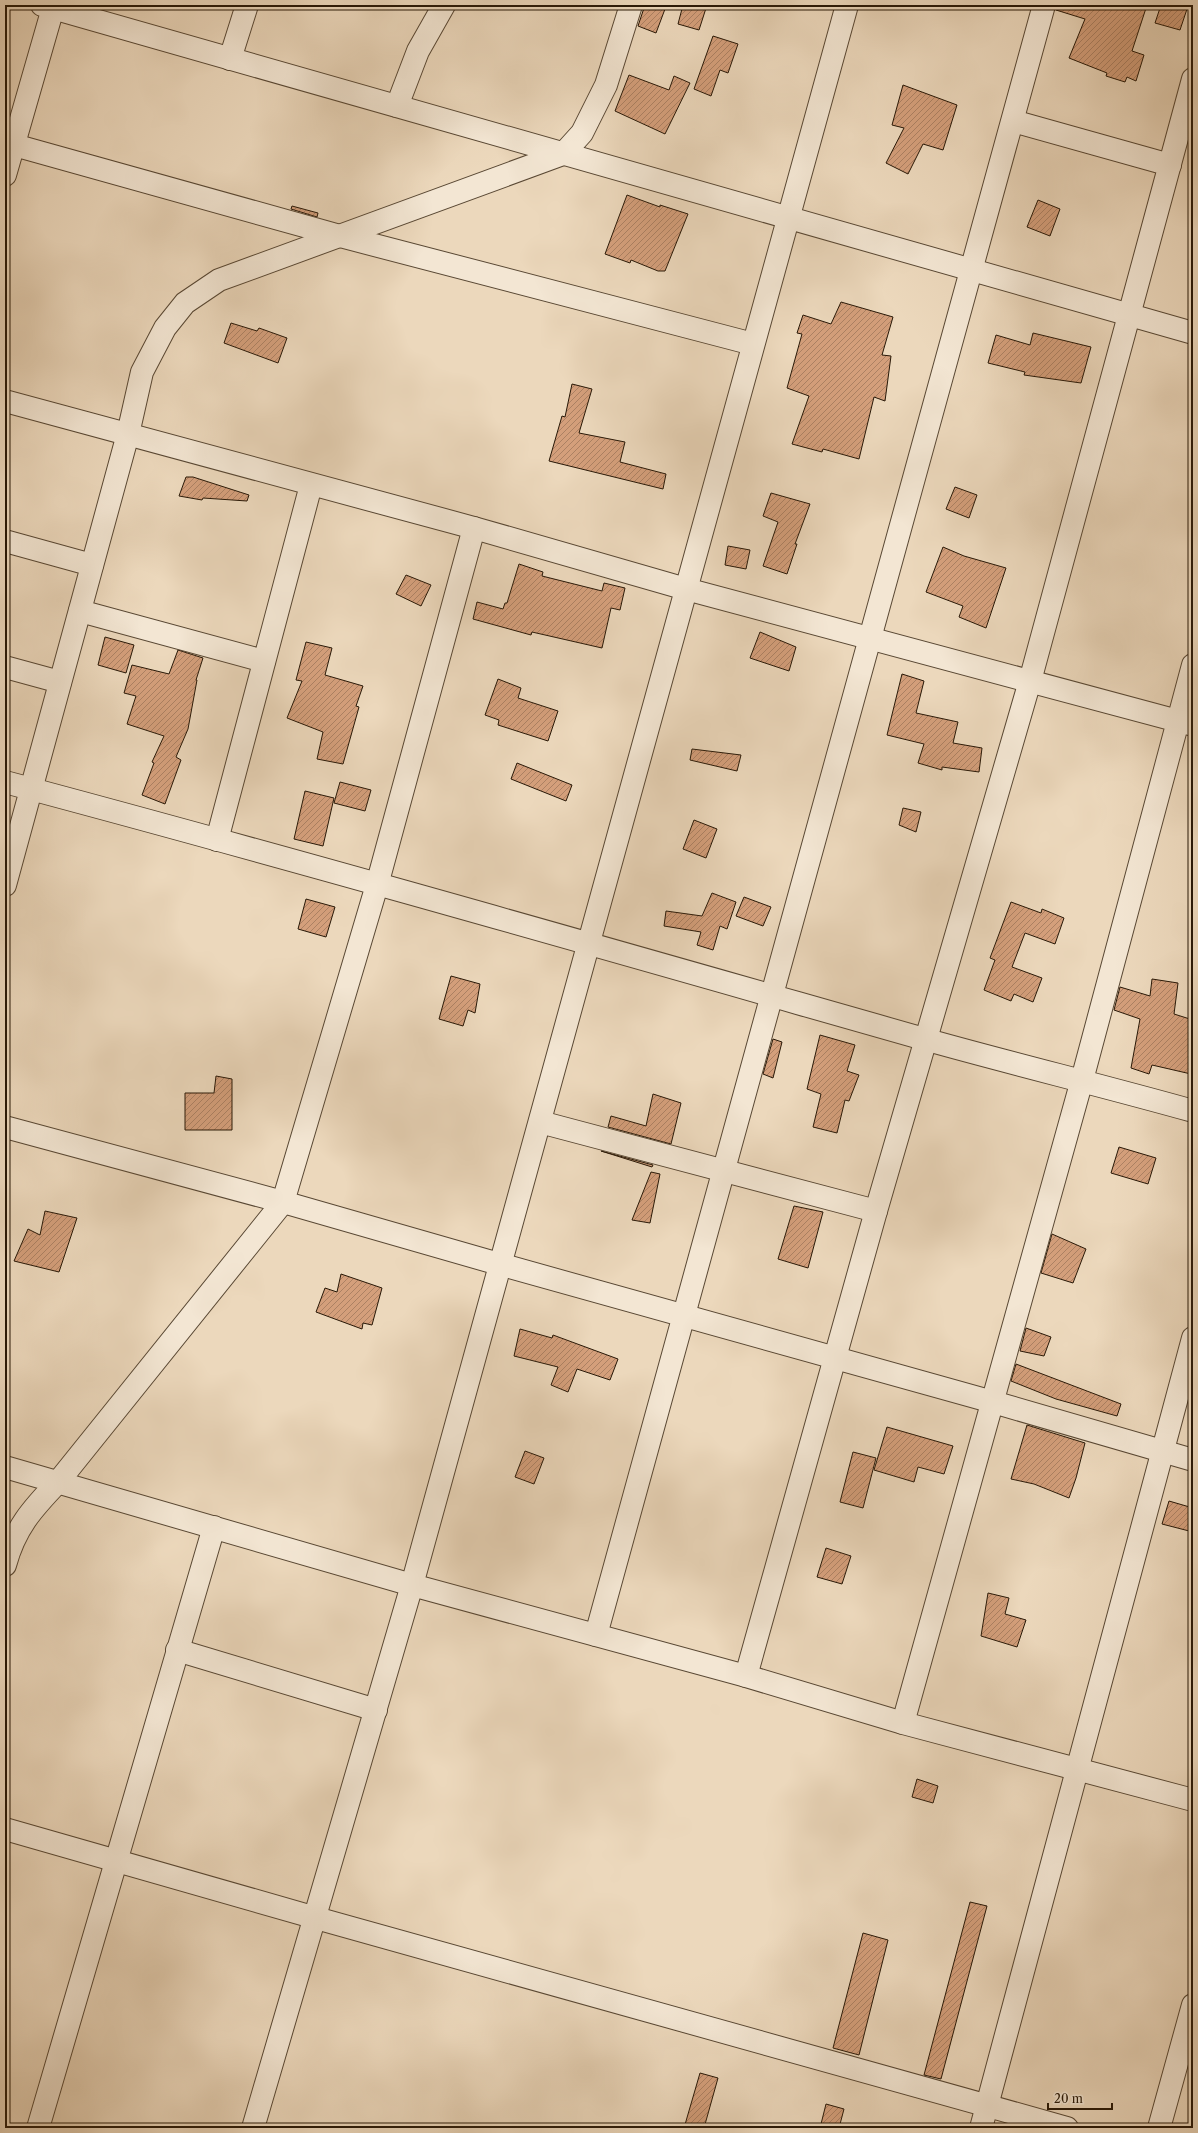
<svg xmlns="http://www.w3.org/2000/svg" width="1198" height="2133" font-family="'Libre Caslon Text',serif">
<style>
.building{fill:url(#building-hatch);stroke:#281807}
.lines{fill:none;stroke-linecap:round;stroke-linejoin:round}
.minor-casing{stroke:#594834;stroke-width:24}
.minor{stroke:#f3e6d3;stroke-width:22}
</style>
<defs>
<pattern id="building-hatch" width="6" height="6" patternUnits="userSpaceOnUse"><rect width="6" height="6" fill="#d49f7b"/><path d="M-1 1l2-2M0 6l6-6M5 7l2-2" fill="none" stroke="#ac8163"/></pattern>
</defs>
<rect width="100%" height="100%" fill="#ecd8bc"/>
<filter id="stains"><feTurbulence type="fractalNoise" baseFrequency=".005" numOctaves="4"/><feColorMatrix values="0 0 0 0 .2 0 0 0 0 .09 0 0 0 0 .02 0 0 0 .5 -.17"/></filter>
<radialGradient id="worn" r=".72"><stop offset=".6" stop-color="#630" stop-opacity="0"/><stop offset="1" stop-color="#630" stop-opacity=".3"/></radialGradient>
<!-- building -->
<g class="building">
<polygon points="645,5 656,5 665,9 656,33 638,26"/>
<polygon points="683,5 707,5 699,30 678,24"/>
<polygon points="1056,5 1147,5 1132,51 1144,55 1136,81 1127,77 1125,82 1106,76 1107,73 1069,58 1085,19 1056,10"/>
<polygon points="1161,5 1175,5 1187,9 1180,30 1155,23"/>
<polygon points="713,36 738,44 728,73 720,70 711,96 694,89"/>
<polygon points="629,75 669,90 674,76 690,83 665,134 615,111"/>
<polygon points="903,85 957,105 943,150 923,144 908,174 886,163 904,128 892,125"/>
<polygon points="627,195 660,207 660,205 688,214 665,271 658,271 631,260 630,263 605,254"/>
<polygon points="1038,200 1060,209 1050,236 1027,227"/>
<polygon points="292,206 318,213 317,217 291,209"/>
<polygon points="841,302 893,317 882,355 891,356 885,401 874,397 859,459 823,449 822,452 792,444 809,396 787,388 802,334 797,333 803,315 831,324"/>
<polygon points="231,323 257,331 259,328 287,338 278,363 224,343"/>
<polygon points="1033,333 1091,347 1081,383 1024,375 1025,372 988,363 996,335 1030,345"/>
<polygon points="572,384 592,389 579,433 625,442 620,462 666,474 663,489 549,461 562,416 565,417"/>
<polygon points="186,477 193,477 249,495 247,501 203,498 202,500 179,496"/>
<polygon points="955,487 977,495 969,518 946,509"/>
<polygon points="771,493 810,504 795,544 797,544 787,574 763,566 778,522 763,516"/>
<polygon points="728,546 750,550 746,569 725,565"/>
<polygon points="943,547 964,556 1006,568 986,628 959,617 963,606 926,592"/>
<polygon points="519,564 543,572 542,576 602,591 604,583 625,588 620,610 611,608 602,648 532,632 531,635 473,619 477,602 503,609 505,603 507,603"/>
<polygon points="406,575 431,585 421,606 396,594"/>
<polygon points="760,632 796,647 789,671 750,658"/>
<polygon points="105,637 134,645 126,673 98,665"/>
<polygon points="306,642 332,648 325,675 363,686 356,706 359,707 343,764 317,759 323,732 287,718 302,681 296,680"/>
<polygon points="178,650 203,658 196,680 197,680 188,729 176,757 181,760 165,804 142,795 154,763 152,762 164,736 127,724 136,696 124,693 132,665 169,674"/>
<polygon points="902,674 924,681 916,713 958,722 953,743 982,748 979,772 942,767 942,770 918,763 924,744 887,735"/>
<polygon points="498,679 521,688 518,698 558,711 548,741 498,725 499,720 485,715"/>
<polygon points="692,749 741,755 737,771 690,760"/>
<polygon points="517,763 572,785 566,801 511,779"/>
<polygon points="340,782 371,790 365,811 334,803"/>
<polygon points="305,791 334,798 323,846 294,839"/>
<polygon points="903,808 921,812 916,832 899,825"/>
<polygon points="694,820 717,829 706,858 683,849"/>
<polygon points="712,893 736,902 727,929 720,926 713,950 697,945 701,932 664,926 666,911 702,916"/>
<polygon points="744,897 771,907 763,926 736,916"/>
<polygon points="306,899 335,907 326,937 298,929"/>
<polygon points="1011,902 1041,913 1042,909 1064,918 1055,944 1025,933 1012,967 1042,978 1033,1002 1014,994 1011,1001 984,990 995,960 990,958"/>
<polygon points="451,976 480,984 475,1013 468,1010 463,1026 439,1019"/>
<polygon points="1152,979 1178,983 1174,1014 1193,1020 1193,1065 1191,1074 1152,1065 1149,1074 1131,1068 1140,1019 1114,1010 1120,987 1150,996"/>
<polygon points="820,1035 855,1045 847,1071 859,1075 849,1101 845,1100 837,1133 813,1127 821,1094 807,1089"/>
<polygon points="773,1039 782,1042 773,1078 763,1074"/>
<polygon points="216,1076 232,1079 232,1130 185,1130 185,1093 214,1093"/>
<polygon points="653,1094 681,1103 671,1144 608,1127 611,1116 646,1126"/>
<polygon points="1119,1147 1156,1158 1148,1184 1111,1173"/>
<polygon points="601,1151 653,1165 652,1167"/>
<polygon points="651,1172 660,1174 650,1223 632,1220"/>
<polygon points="794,1206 823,1212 808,1268 778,1259"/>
<polygon points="45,1211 77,1218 59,1272 14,1261 28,1229 40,1235"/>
<polygon points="1052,1234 1086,1249 1073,1283 1041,1273"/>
<polygon points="341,1274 382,1288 372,1325 363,1323 362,1329 316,1312 325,1288 337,1292"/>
<polygon points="1026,1328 1051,1337 1044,1356 1020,1351"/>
<polygon points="520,1329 552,1338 553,1335 618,1359 610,1380 577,1369 568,1392 551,1385 558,1367 514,1356"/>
<polygon points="1016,1364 1121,1404 1117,1416 1056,1399 1011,1381"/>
<polygon points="1027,1425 1085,1443 1076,1478 1069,1498 1034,1484 1011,1479"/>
<polygon points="887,1427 953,1446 944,1474 918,1467 914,1482 874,1470"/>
<polygon points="525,1451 544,1458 534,1484 515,1477"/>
<polygon points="853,1452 876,1458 863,1508 840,1502"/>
<polygon points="1169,1501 1193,1508 1193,1532 1162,1524"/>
<polygon points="826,1548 851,1556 842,1584 817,1577"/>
<polygon points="988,1593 1009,1598 1005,1614 1026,1620 1017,1647 981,1636"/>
<polygon points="917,1779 938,1786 933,1803 912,1797"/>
<polygon points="970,1902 987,1906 941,2079 924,2075"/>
<polygon points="863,1933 888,1940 859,2055 833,2048"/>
<polygon points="700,2073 718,2078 704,2128 684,2128"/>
<polygon points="826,2104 844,2109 839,2128 820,2128"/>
</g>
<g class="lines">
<defs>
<g id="minor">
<polyline points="42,5 1193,333"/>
<polyline points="230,59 247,5"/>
<polyline points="397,106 418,51 444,5"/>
<polyline points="1013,121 1170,165"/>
<polyline points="14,145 340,236 753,344"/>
<polyline points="5,175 53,8"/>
<polyline points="5,401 474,528 686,589 1193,725"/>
<polyline points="5,541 92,565"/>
<polyline points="80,611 264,661"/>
<polyline points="5,667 60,682"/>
<path d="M5 782C312 864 618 952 924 1039 1013 1064 1104 1086 1193 1111"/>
<polyline points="217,840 311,485"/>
<polyline points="5,885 128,434 142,372 165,328 185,303 219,280 563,154 582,133 606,85 631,5"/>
<polyline points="540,1122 876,1211"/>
<polyline points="5,1127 283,1202 499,1264 993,1402 1193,1460"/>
<polyline points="5,1467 412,1585 746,1676 903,1723 1193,1800"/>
<path d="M5 1565C15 1528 32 1509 58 1482L283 1202 377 885 474 528"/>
<polyline points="596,1635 1044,5"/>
<polyline points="177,1650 376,1710"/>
<polyline points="746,1676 876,1211 1030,681 1193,79"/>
<polyline points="903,1723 1082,1080 1193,665"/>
<polyline points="5,1829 316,1918 1067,2128"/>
<polyline points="38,2128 214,1527"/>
<polyline points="253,2128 412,1585 847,5"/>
<polyline points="981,2128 1193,1338"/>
<polyline points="1159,2128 1193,2005"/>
</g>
</defs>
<!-- minor casing -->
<use href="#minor" class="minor-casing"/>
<!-- minor -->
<use href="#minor" class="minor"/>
</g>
<!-- margin -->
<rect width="1198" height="2133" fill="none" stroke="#ecd8bc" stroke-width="20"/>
<rect x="6" y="6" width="1186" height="2121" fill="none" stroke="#281807" stroke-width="2"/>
<rect x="10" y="10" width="1178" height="2113" fill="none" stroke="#281807"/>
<!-- scale -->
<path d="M1048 2103v6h64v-6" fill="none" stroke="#281807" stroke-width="2"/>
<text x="1054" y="2103" font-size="12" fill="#281807" stroke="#f3e6d3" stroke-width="3" paint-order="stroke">20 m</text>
<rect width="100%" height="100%" filter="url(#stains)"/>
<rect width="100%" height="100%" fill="url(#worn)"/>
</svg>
